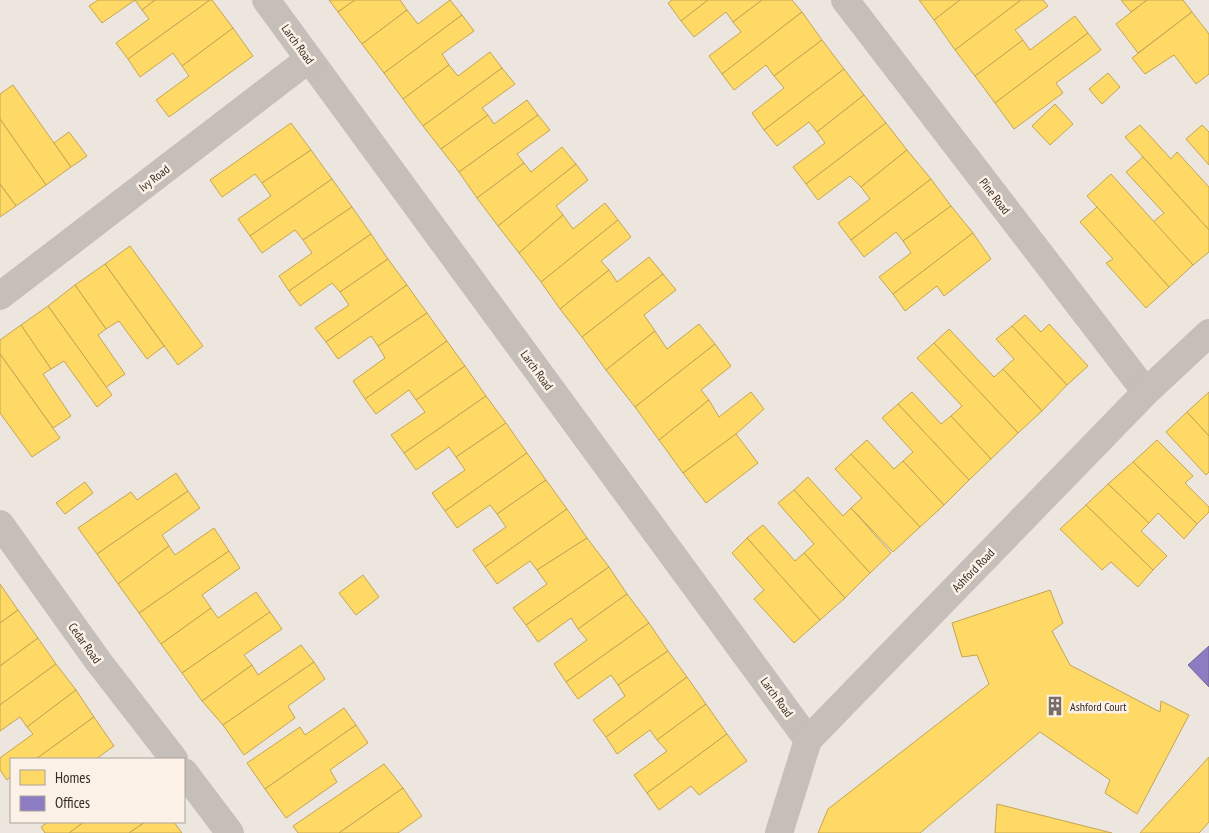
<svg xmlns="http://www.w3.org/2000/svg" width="1209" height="833" font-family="'PT Sans Narrow',sans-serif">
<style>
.homes{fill:#ffd966;stroke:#c3a553}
.offices{fill:#8e7cc3;stroke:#746494}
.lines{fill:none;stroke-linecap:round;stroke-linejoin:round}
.minor{stroke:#c6beb8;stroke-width:28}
.labels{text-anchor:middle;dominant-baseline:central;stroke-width:5;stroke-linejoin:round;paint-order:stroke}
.street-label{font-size:12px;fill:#372b26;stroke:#fbf1e6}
.poi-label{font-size:12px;fill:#372b26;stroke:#fbf1e6;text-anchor:start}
</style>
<rect width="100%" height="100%" fill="#ede6df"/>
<!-- homes -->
<g class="homes">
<polygon points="98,0 155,0 142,10 135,0 102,23 89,6"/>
<polygon points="155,0 210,0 128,59 116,43 149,19 142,10"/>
<polygon points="210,0 212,0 233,28 182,66 173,53 140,77 128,59"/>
<polygon points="329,0 355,0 338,12"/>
<polygon points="355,0 400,0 407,10 362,44 338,12"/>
<polygon points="450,0 462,15 384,73 362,44 407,10 418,24"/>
<polygon points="672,0 708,0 681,21 668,3"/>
<polygon points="708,0 762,0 733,22 726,12 694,37 681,21"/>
<polygon points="762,0 792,0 802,12 722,74 709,56 741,32 733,22"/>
<polygon points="919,0 960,0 934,20"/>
<polygon points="960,0 1021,0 955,50 934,20"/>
<polygon points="1021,0 1043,0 1048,6 1015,30 1023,40 975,76 955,50"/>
<polygon points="1121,0 1147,0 1131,12"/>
<polygon points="1147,0 1183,0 1192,12 1138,53 1116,24"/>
<polygon points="802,12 822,40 774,76 766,65 734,90 722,74"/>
<polygon points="1192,12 1209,34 1209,74 1196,84 1174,55 1145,74 1132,58"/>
<polygon points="462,15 474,31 442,54 449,65 403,99 384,73"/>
<polygon points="1075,16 1088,33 995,103 975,76 1023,40 1030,50"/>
<polygon points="233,28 253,56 169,117 156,100 189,76 182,66"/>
<polygon points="1088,33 1101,50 1056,83 1063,93 1014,129 995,103"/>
<polygon points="822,40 844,69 764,130 752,113 784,88 774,76"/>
<polygon points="490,52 502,68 423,126 403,99 449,65 458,76"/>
<polygon points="502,68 515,84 482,108 488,115 441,149 423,126"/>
<polygon points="844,69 864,95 817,132 809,122 777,146 764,130"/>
<polygon points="1108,73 1120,87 1102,104 1089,89"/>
<polygon points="13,85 71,167 46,185 0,119 0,94"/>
<polygon points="864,95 886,123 806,184 793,167 825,143 817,132"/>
<polygon points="527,100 538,115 459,172 441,149 488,115 494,124"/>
<polygon points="1055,104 1073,124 1050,145 1032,126"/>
<polygon points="538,115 550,130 517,154 524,163 477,198 459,172"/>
<polygon points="0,119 46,185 16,206 0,184"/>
<polygon points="291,123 311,150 262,183 255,174 222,197 210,180"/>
<polygon points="886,123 907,150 861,187 850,176 818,200 806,184"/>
<polygon points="1140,125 1171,159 1177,152 1209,187 1209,230 1125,137"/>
<polygon points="1202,125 1209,132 1209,165 1186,139"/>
<polygon points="69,132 87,156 71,167 54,143"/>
<polygon points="562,147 576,164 498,226 477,198 524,163 531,172"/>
<polygon points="311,150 332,179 250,236 238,219 271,196 262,183"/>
<polygon points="907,150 931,179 851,240 838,223 870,199 861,187"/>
<polygon points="1143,157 1209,230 1209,252 1193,265 1153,222 1164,213 1126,172"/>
<polygon points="576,164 588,180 556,206 563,215 519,253 498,226"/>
<polygon points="1111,174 1193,265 1169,287 1087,196"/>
<polygon points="332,179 352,207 303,240 295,230 262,253 250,236"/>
<polygon points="931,179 951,206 903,241 896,232 864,257 851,240"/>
<polygon points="0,184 16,206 0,217"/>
<polygon points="605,203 618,220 541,282 519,253 563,215 573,229"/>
<polygon points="951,206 973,233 893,294 879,277 911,253 903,241"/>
<polygon points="352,207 371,234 289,291 279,276 312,253 303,240"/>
<polygon points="1097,207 1169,287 1146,308 1106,263 1113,259 1080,222"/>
<polygon points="618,220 631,237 601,261 609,270 560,309 541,282"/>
<polygon points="973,233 991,259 944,296 937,286 905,311 893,294"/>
<polygon points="371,234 388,259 340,292 332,283 300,306 289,291"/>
<polygon points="130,246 203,346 178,365 105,264"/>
<polygon points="649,257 663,274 582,337 560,309 609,270 617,282"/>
<polygon points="388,259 407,285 326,342 315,328 349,305 340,292"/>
<polygon points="105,264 164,346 147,359 119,321 106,329 75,285"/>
<polygon points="663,274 676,290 644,315 655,331 606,370 582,337"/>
<polygon points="75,285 106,329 98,335 125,374 106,387 48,306"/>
<polygon points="407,285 427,313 378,346 371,336 338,359 326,342"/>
<polygon points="48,306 112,395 97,407 64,361 51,369 21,325"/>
<polygon points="427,313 447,341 365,399 353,381 385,358 378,346"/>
<polygon points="1025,315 1041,332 1049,324 1088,366 1067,385 1012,326"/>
<polygon points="699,324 715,344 635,407 606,370 655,331 667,349"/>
<polygon points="21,325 51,369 43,374 71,416 53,428 0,354 0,340"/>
<polygon points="1012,326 1067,385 1042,411 1003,369 1014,359 996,339"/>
<polygon points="949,329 994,377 1003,369 1042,411 1018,433 934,343"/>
<polygon points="447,341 465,366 416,400 409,390 376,414 365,399"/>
<polygon points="934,343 1018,433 991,459 951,416 962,406 917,358"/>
<polygon points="715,344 731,366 701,390 709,400 659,440 635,407"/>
<polygon points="0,354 60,438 32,457 0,413"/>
<polygon points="465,366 486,396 404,453 391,435 425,412 416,400"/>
<polygon points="751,392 764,409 736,434 683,473 659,440 709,400 719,417"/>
<polygon points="912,392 941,424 951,416 991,459 969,480 898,404"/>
<polygon points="1209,392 1209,436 1187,412"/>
<polygon points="486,396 506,423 456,457 449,447 416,470 404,453"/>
<polygon points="898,404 969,480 944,505 903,461 913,452 882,418"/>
<polygon points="1187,412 1209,436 1209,472 1206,475 1166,432"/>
<polygon points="506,423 527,453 445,511 432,493 465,470 456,457"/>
<polygon points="736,434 758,463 706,503 683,473"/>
<polygon points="867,440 894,469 903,461 944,505 920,527 851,454"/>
<polygon points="1157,440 1193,476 1185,483 1209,507 1209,512 1197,524 1133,462"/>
<polygon points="527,453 546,480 497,514 490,505 457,528 445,511"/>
<polygon points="851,454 920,527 893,552 851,508 862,498 835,469"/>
<polygon points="1133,462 1197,524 1184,539 1158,513 1149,523 1108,484"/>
<polygon points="176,473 188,491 97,554 78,528 131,492 137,500"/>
<polygon points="808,477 843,516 851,508 891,553 870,573 794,490"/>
<polygon points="546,480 567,509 485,567 473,550 506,527 497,514"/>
<polygon points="85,482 93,493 65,514 56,503"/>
<polygon points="1108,484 1149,523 1141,531 1167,556 1153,570 1086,505"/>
<polygon points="794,490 870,573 845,598 804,553 814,544 778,503"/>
<polygon points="188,491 200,508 162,535 169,546 118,584 97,554"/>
<polygon points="1086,505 1153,570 1138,587 1111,562 1102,570 1060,529"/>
<polygon points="567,509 587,538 537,570 530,561 497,584 485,567"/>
<polygon points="763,525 795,561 804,553 845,598 820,620 747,538"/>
<polygon points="214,528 229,551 139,613 118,584 169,546 175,555"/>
<polygon points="587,538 609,567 526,625 513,608 547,584 537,570"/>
<polygon points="747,538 820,620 794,643 754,599 764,590 732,553"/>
<polygon points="229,551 240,568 202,595 211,608 161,644 139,613"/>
<polygon points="609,567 627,594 578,629 571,618 538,642 526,625"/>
<polygon points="363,575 379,597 356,615 339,593"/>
<polygon points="0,584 18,610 0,623"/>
<polygon points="1050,590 1063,623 1052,631 1070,665 1160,712 1161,701 1189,715 1137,814 1105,793 1110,780 1040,732 920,833 818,833 828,809 989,684 977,655 962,657 952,623"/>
<polygon points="256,592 270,612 182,673 161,644 211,608 218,618"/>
<polygon points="627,594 649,623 566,682 554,664 587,640 578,629"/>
<polygon points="18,610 38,638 0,666 0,623"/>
<polygon points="270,612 282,629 244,655 252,665 202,701 182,673"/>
<polygon points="649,623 668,651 618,685 611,675 578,699 566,682"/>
<polygon points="38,638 56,664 0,705 0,666"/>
<polygon points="301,645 314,662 223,725 202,701 252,665 258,675"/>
<polygon points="668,651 687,677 606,737 593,720 625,696 618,685"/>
<polygon points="314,662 325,679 288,706 295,718 244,755 223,725"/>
<polygon points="56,664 76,690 27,727 20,717 0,731 0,705"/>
<polygon points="687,677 706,704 657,740 650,730 617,754 606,737"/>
<polygon points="76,690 94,717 36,759 11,759 11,777 7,780 0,770 0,758 33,734 27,727"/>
<polygon points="706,704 727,734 647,793 634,775 667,751 657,740"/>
<polygon points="344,708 356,725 265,789 247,763 300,727 305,735"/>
<polygon points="94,717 114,746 96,759 36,759"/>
<polygon points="356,725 368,743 330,770 337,782 286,818 265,789"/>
<polygon points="727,734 747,761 699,795 691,786 659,810 647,793"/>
<polygon points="1209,757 1209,822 1199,833 1140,833"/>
<polygon points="384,764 403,788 339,833 298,833 293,826"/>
<polygon points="403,788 422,816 398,833 339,833"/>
<polygon points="997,804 1112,833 995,833"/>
<polygon points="48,822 84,822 69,833 45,833 41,827"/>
<polygon points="84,822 145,822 129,833 69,833"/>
<polygon points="145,822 174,822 182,833 129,833"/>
</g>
<!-- offices -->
<polygon class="offices" points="1209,646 1209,687 1188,665"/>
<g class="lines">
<!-- minor -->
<g class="minor">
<polyline points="266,0 808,740"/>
<polyline points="845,0 1146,392"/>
<polyline points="0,296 309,59"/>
<polyline points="0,524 98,661 174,759"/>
<polyline points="184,772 230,833"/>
<polyline points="779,833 808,740 1146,392 1209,333"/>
</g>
</g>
<!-- icons -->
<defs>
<symbol id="building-bare" viewBox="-9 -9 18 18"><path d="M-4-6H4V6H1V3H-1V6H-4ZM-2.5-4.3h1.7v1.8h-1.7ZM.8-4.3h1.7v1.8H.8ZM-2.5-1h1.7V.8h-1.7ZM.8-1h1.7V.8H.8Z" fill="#776c67" stroke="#fbf1e6" stroke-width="2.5" paint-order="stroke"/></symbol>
</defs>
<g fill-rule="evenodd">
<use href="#building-bare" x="1041" y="692" width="28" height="28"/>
</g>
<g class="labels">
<!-- street labels -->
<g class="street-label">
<text transform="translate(298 44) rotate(54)">Larch Road</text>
<text transform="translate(154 178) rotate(-38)">Ivy Road</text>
<text transform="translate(995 196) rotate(52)">Pine Road</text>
<text transform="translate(537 370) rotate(54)">Larch Road</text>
<text transform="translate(973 570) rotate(-46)">Ashford Road</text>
<text transform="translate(85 643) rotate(54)">Cedar Road</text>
<text transform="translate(777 697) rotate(54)">Larch Road</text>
</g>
<!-- poi labels -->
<g class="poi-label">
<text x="1070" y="706">Ashford Court</text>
</g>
</g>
<!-- legend -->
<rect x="10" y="758" width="175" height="65" fill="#fbf1e6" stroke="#ada299"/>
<rect x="20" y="770" width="25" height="15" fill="#ffd966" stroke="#ada299"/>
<text x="55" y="783" font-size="15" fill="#372b26">Homes</text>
<rect x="20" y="796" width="25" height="15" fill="#8e7cc3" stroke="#ada299"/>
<text x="55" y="808" font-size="15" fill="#372b26">Offices</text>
</svg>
